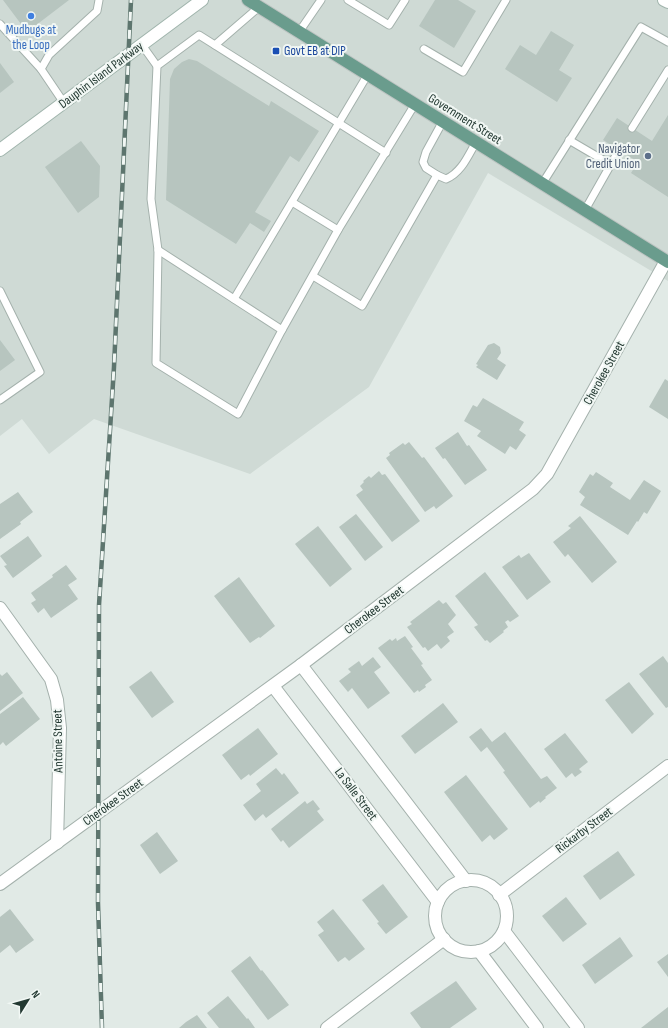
<svg xmlns="http://www.w3.org/2000/svg" width="668" height="1028" font-family="'Sofia Sans Condensed',sans-serif">
<style>
.built{fill:#cfdad5}
.building{fill:#b7c5bf}
.lines{fill:none;stroke-linecap:round;stroke-linejoin:round}
.lane-casing{stroke:#a4b1ac;stroke-width:9}
.street-casing{stroke:#a4b1ac;stroke-width:14}
.secondary-casing{stroke:#a1b5ad;stroke-width:14}
.primary-casing{stroke:#bdc4c2;stroke-width:14}
.lane{stroke:#fff;stroke-width:7}
.street{stroke:#fff;stroke-width:12}
.secondary{stroke:#fff;stroke-width:12}
.primary{stroke:#6a9c8d;stroke-width:12}
.rail-casing{stroke:#5d756e;stroke-width:4.5}
.rail{stroke:#f1f7f4;stroke-width:3;stroke-dasharray:9;stroke-linecap:butt}
.shop-dot{fill:#3f7fe0;stroke:#f1f7f4;stroke-width:1.5}
.transit-dot{fill:#1a4fb4;stroke:#f1f7f4;stroke-width:1.5}
.service-dot{fill:#5c6f8a;stroke:#f1f7f4;stroke-width:1.5}
.labels{text-anchor:middle;dominant-baseline:central;stroke-width:4;stroke-linejoin:round;paint-order:stroke}
.shop-label{font-size:13px;fill:#366cbe;stroke:#f1f7f4}
.transit-label{font-size:13px;fill:#164399;stroke:#f1f7f4;text-anchor:start}
.street-label{font-size:13px;fill:#233932;stroke:#f1f7f4}
.service-label{font-size:13px;fill:#4e5e75;stroke:#f1f7f4;text-anchor:end}
</style>
<rect width="100%" height="100%" fill="#e1eae6"/>
<!-- built -->
<polygon class="built" points="0,0 668,0 668,281 488,173 369,387 250,474 94,419 49,454 22,419 0,436"/>
<!-- building -->
<g class="building">
<polygon points="3,0 69,0 27,32"/>
<polygon points="435,0 458,0 476,11 454,48 419,26"/>
<polygon points="551,31 574,45 559,70 572,78 557,102 505,69 520,45 536,55"/>
<polygon points="189,59 197,61 269,106 271,101 319,131 299,162 290,156 255,212 271,221 264,232 250,223 236,244 166,200 170,79 174,69 182,62"/>
<polygon points="0,63 14,82 0,93"/>
<polygon points="668,115 668,197 631,173 638,162 603,140 617,118 652,141"/>
<polygon points="81,141 100,166 99,197 78,213 45,167"/>
<polygon points="0,340 15,360 0,371"/>
<polygon points="494,343 500,347 501,353 497,359 506,365 497,380 476,367 478,365 476,364 488,345"/>
<polygon points="665,379 668,381 668,419 649,407"/>
<polygon points="483,398 524,422 519,430 526,435 516,450 510,446 505,454 477,436 481,431 464,421 473,405 477,407"/>
<polygon points="458,432 467,446 469,445 487,470 465,485 445,458 443,459 435,448"/>
<polygon points="409,442 422,458 424,457 453,496 436,509 434,506 425,512 386,458 390,455 389,453 403,443 405,445"/>
<polygon points="379,471 382,475 385,474 420,521 392,542 356,495 363,490 360,486 364,482 363,481 369,476 371,478"/>
<polygon points="596,472 613,483 610,487 630,500 644,480 661,491 647,514 644,512 638,522 637,521 628,535 580,505 585,497 579,492 590,474 593,476"/>
<polygon points="18,492 33,512 20,522 21,524 0,539 0,504"/>
<polygon points="356,514 383,547 365,561 339,527"/>
<polygon points="580,516 617,562 592,583 568,554 565,557 553,542 571,528 568,526"/>
<polygon points="318,526 352,569 330,587 295,544"/>
<polygon points="28,536 42,556 13,578 4,566 7,565 0,556"/>
<polygon points="529,553 551,582 527,600 502,567 519,555 521,558"/>
<polygon points="66,565 77,579 68,585 78,599 51,618 44,608 38,613 31,603 36,600 31,593 53,577 52,575"/>
<polygon points="485,572 519,616 510,622 508,620 505,622 508,627 503,631 504,632 490,643 487,640 485,641 474,627 478,625 455,596"/>
<polygon points="239,577 275,626 260,638 259,637 250,643 214,596"/>
<polygon points="439,600 443,604 446,602 456,615 448,624 454,632 447,637 450,641 441,649 437,644 428,651 425,647 423,648 407,627 412,624 410,622"/>
<polygon points="405,636 413,647 411,648 423,664 421,665 432,680 425,685 426,687 419,692 418,690 414,693 378,648 390,639 392,641 396,638 397,641"/>
<polygon points="663,656 668,663 668,707 666,708 639,674"/>
<polygon points="373,657 381,667 374,672 390,693 368,709 352,688 348,692 339,681 351,672 348,669 359,661 362,666"/>
<polygon points="151,671 174,702 152,718 129,687"/>
<polygon points="7,672 23,693 0,711 0,674 2,676"/>
<polygon points="629,682 654,714 632,734 605,700"/>
<polygon points="23,697 40,719 6,746 3,742 0,745 0,714"/>
<polygon points="443,703 458,722 415,754 401,736"/>
<polygon points="258,728 278,754 250,776 249,774 241,780 222,755"/>
<polygon points="481,728 492,742 505,732 541,779 547,776 557,788 545,797 546,798 540,803 539,801 530,808 503,772 505,771 487,747 481,752 469,737"/>
<polygon points="565,733 588,762 579,769 582,772 575,777 572,773 566,778 544,749"/>
<polygon points="276,768 282,775 284,773 299,793 266,818 263,814 255,821 243,805 261,791 256,784"/>
<polygon points="466,775 508,829 494,840 490,835 482,842 444,792"/>
<polygon points="313,800 320,809 317,811 324,820 289,848 283,840 281,842 271,829 305,801 307,804"/>
<polygon points="157,832 178,861 160,874 140,845"/>
<polygon points="618,851 635,875 600,900 583,876"/>
<polygon points="383,884 408,917 386,934 377,923 379,922 362,900"/>
<polygon points="566,897 587,924 563,942 542,916"/>
<polygon points="10,909 34,940 16,953 10,945 0,953 0,917"/>
<polygon points="333,909 365,949 349,961 345,957 338,962 318,935 324,931 317,922"/>
<polygon points="620,937 633,956 595,984 582,965"/>
<polygon points="668,954 668,977 657,962"/>
<polygon points="250,956 261,971 262,970 289,1005 268,1020 231,971"/>
<polygon points="456,981 477,1009 450,1028 421,1028 410,1013"/>
<polygon points="228,996 247,1019 248,1018 255,1028 219,1028 207,1013"/>
<polygon points="668,1007 668,1028 641,1028"/>
<polygon points="197,1015 207,1028 179,1028 186,1022"/>
</g>
<g class="lines">
<defs>
<g id="lane">
<polyline points="348,0 389,25 405,0"/>
<polyline points="0,24 41,69"/>
<polyline points="299,32 321,0"/>
<polyline points="142,45 157,66"/>
<polyline points="215,45 259,7"/>
<polyline points="424,49 463,72 506,0"/>
<polyline points="64,103 41,69 49,55 97,11 99,0"/>
<polyline points="632,128 668,70"/>
<polyline points="569,140 610,164"/>
<path d="M437 175 446 179C461 173 468 156 476 142"/>
<polyline points="542,184 641,27 668,42"/>
<polyline points="292,202 338,230"/>
<polyline points="585,210 619,150"/>
<polyline points="158,250 282,330 338,230 415,104"/>
<polyline points="313,276 362,306 437,175 426,168 423,162 426,152 443,121"/>
<polyline points="0,291 40,372 0,400"/>
<polyline points="234,299 368,74"/>
<polyline points="282,330 238,414 156,363 158,250 151,199 157,66 199,35 386,153"/>
</g>
<g id="street">
<polyline points="0,608 51,679 57,700 60,728 57,843"/>
<polyline points="301,665 466,881"/>
<polyline points="273,686 438,902"/>
<circle cx="471" cy="916" r="36"/>
<polyline points="0,884 301,665 533,489 547,474 666,261"/>
<polyline points="499,895 668,766"/>
<polyline points="504,931 578,1028"/>
<polyline points="479,951 537,1028"/>
<polyline points="327,1028 444,939"/>
</g>
<g id="secondary">
<polyline points="664,0 668,2"/>
<polyline points="0,150 202,0"/>
</g>
<polyline id="primary" points="248,0 668,262"/>
</defs>
<!-- lane casing -->
<use href="#lane" class="lane-casing"/>
<!-- street casing -->
<use href="#street" class="street-casing"/>
<!-- secondary casing -->
<use href="#secondary" class="secondary-casing"/>
<!-- primary casing -->
<use href="#primary" class="primary-casing"/>
<!-- lane -->
<use href="#lane" class="lane"/>
<!-- street -->
<use href="#street" class="street"/>
<!-- secondary -->
<use href="#secondary" class="secondary"/>
<!-- primary -->
<use href="#primary" class="primary"/>
<defs>
<polyline id="rail" points="102,1028 98,903 99,605 114,367 131,0"/>
</defs>
<!-- rail casing -->
<use href="#rail" class="rail-casing"/>
<!-- rail -->
<use href="#rail" class="rail"/>
</g>
<!-- markers -->
<circle class="shop-dot" cx="31" cy="16" r="4"/>
<rect class="transit-dot" x="272" y="47" width="8" height="8" rx="2"/>
<circle class="service-dot" cx="648" cy="156" r="4"/>
<g class="labels">
<!-- shop labels -->
<g class="shop-label">
<text x="31" y="30">Mudbugs at<tspan x="31" dy="15">the Loop</tspan></text>
</g>
<!-- transit labels -->
<g class="transit-label">
<text x="284" y="51">Govt EB at DIP</text>
</g>
<!-- street labels -->
<g class="street-label">
<text transform="translate(101 75) rotate(-37)">Dauphin Island Parkway</text>
<text transform="translate(465 119) rotate(32)">Government Street</text>
<text transform="translate(604 373) rotate(-61)">Cherokee Street</text>
<text transform="translate(374 610) rotate(-37)">Cherokee Street</text>
<text transform="translate(58 741) rotate(-91)">Antoine Street</text>
<text transform="translate(356 794) rotate(53)">La Salle Street</text>
<text transform="translate(113 802) rotate(-36)">Cherokee Street</text>
<text transform="translate(584 830) rotate(-37)">Rickarby Street</text>
</g>
<!-- service labels -->
<g class="service-label">
<text x="640" y="149">Navigator<tspan x="640" dy="15">Credit Union</tspan></text>
</g>
</g>
<!-- north arrow -->
<g transform="translate(28 1000) rotate(53)" stroke="#f1f7f4" stroke-width="3" paint-order="stroke">
<path d="M0-3L7 15L0 10L-7 15Z" fill="#233932"/>
<text y="-6" font-size="11" font-weight="bold" text-anchor="middle" fill="#233932">N</text>
</g>
</svg>
